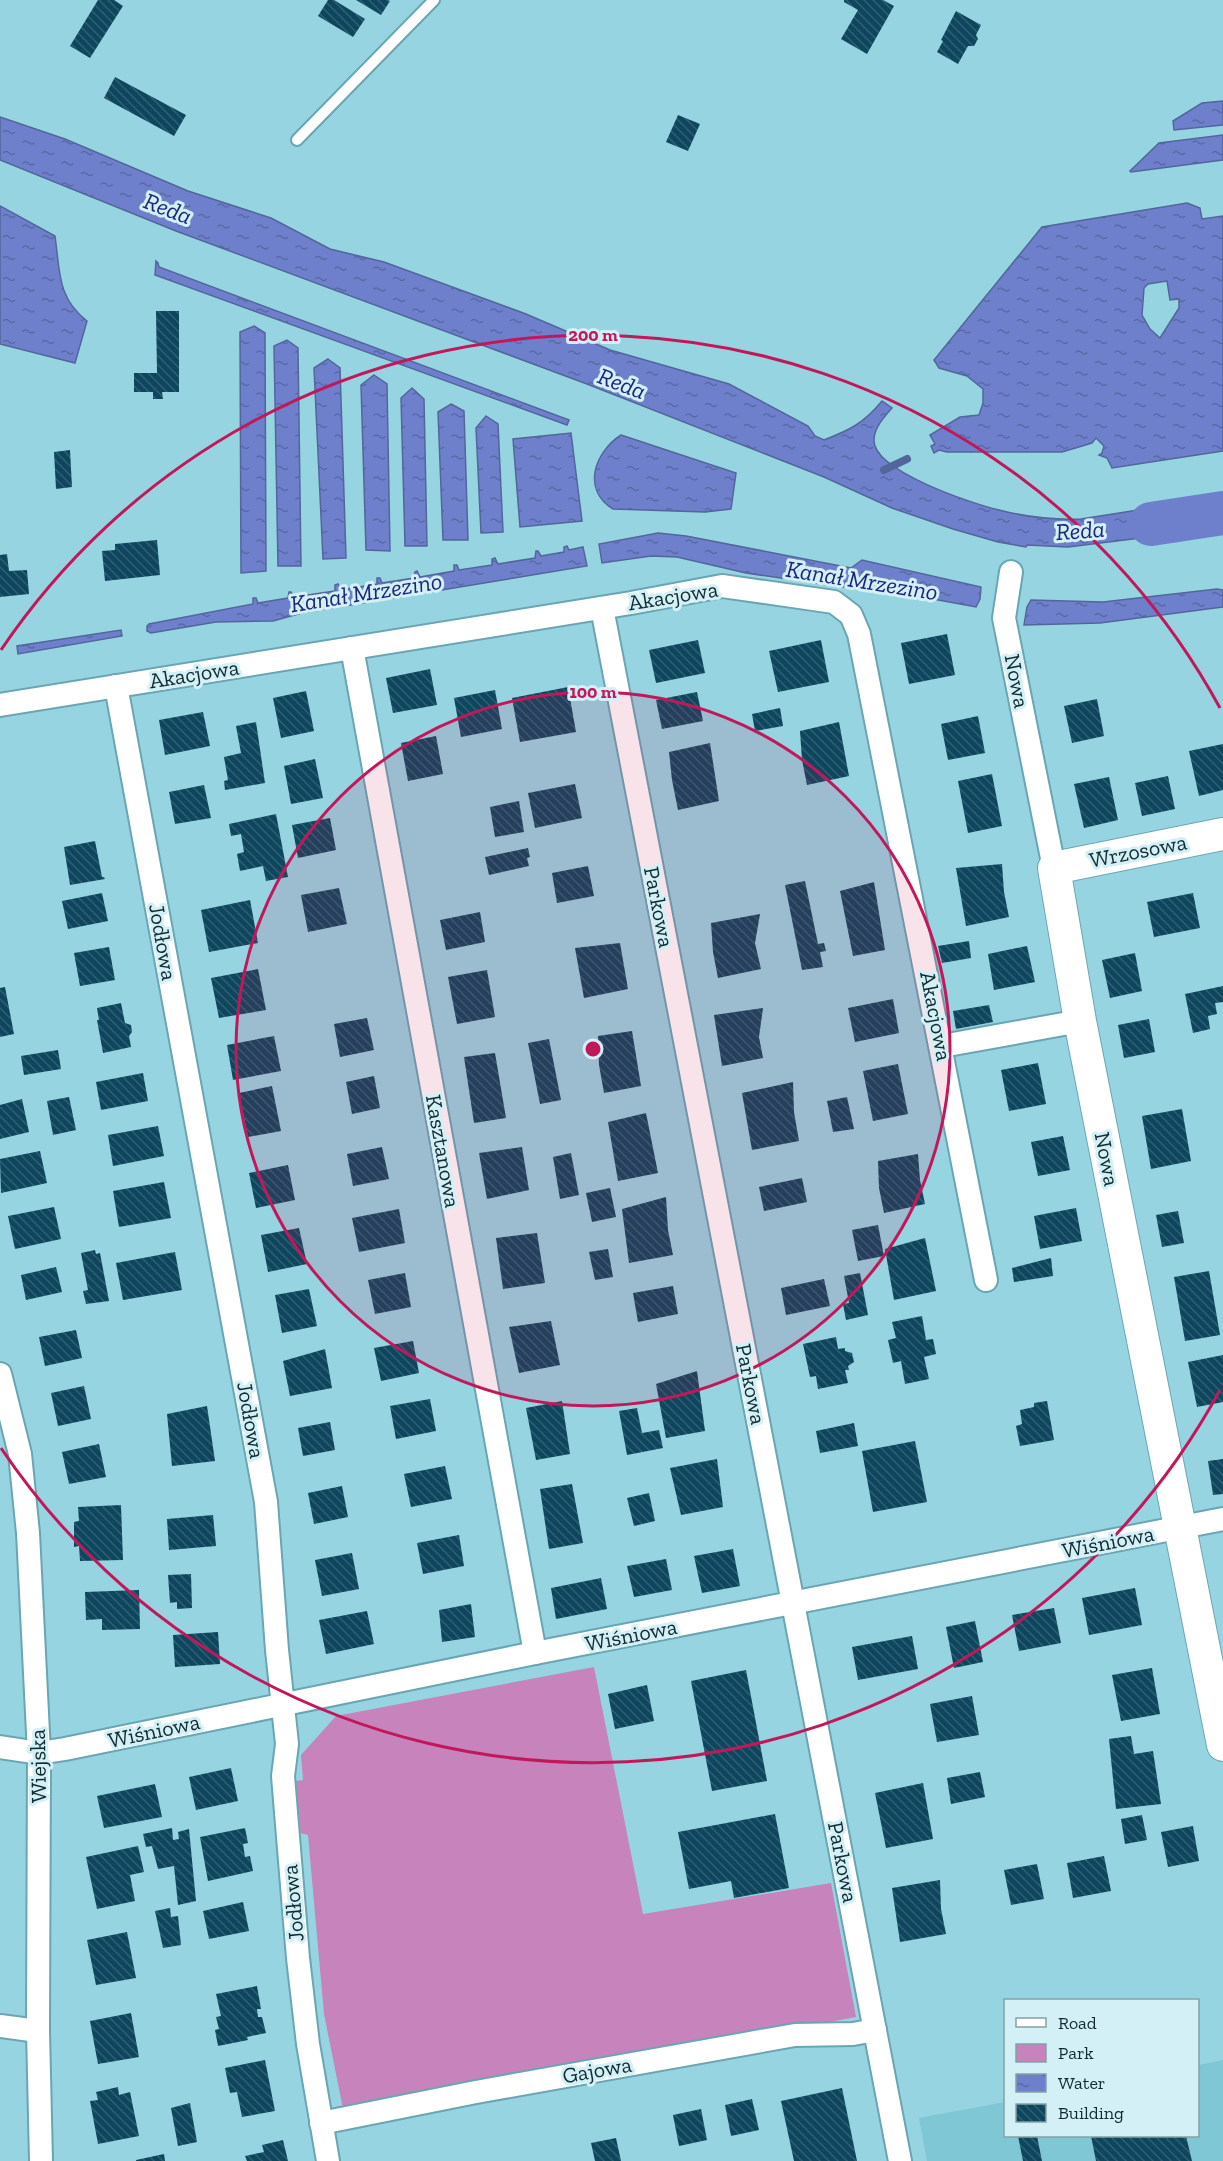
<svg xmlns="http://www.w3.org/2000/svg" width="1223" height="2161" font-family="'Zilla Slab',serif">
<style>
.built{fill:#80c7d5}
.green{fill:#c683bc}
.water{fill:url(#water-ripples);stroke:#52669c;stroke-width:1.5;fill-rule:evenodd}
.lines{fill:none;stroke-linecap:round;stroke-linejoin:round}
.stream{stroke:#52669c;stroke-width:8}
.river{stroke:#6e80cb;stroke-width:44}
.building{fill:url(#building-back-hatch)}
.lane-casing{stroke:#6aa6b2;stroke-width:14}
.street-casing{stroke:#6aa6b2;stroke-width:26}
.secondary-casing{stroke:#6aa6b2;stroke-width:34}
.lane{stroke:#fff;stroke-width:10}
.street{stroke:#fff;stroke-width:22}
.secondary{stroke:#fff;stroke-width:32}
.ring{fill:none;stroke:#c2185b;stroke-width:3}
.labels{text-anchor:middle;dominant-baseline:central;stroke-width:6;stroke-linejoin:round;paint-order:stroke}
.street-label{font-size:22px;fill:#122b30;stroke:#d2f0f6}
.water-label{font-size:24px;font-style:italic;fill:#1f247b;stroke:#d2f0f6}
.centre{fill:#c2185b;stroke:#d2f0f6;stroke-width:3}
.ring-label{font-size:18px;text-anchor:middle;font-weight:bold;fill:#c2185b;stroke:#d2f0f6;stroke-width:6;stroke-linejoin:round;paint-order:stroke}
</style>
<defs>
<pattern id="water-ripples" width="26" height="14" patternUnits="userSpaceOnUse" patternTransform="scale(1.5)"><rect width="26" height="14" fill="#6e80cb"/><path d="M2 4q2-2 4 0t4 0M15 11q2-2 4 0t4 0" fill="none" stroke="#5969a5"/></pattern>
<pattern id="building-back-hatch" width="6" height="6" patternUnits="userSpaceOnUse" patternTransform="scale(1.5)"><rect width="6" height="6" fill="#0e465e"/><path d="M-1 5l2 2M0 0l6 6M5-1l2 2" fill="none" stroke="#305e72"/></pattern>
</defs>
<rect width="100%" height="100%" fill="#97d4e1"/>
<!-- built -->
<polygon class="built" points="1223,2060 1223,2161 927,2161 919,2118 1005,2102 1006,2136 1198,2136 1198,2065"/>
<!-- green -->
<polygon class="green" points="594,1667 643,1914 831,1883 856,2017 344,2114 324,2014 308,1835 300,1833 296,1781 303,1780 301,1755 336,1716"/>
<!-- water -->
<g class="water">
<polygon points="1223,101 1223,125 1174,130 1173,121 1202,103"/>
<path d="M0 117 65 139 188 191 271 218 330 249 384 262 526 314 610 350 729 384 808 426 815 436 824 440C850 430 864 423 882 401L892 408C884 417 874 428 874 440 873 471 973 504 999 510 1026 517 1054 520 1081 519L1208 499 1213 529 1068 547 1027 545 1026 547 998 542 953 529 892 508 824 477 587 384 176 231 0 160Z"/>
<polygon points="1223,135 1223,160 1131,172 1130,171 1159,143"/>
<path d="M1187 203 1200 208 1202 219 1223 216V451L1112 468 1107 458 1099 455 1102 453 1104 446 1096 438 1092 443 1062 452H947L939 450 934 453 931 446 935 444 930 435 960 417 979 415 983 403V389L967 376 939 368 934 360 1042 227ZM1167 281 1170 300 1179 299V308L1160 338 1150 329 1142 315 1144 288 1148 284Z"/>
<path d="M0 206 55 236C60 271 57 298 87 321L75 363 0 344Z"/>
<polygon points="156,261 158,263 159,267 569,420 567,425 155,275"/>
<polygon points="254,326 265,333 266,571 241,573 240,332"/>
<polygon points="287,340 298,348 301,566 278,566 274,346"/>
<polygon points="328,359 340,368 346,558 323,559 314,368"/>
<polygon points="374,375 387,384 390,551 366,550 361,385"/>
<polygon points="412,388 424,399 427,546 405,546 401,398"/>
<polygon points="451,404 464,411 468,540 443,540 438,412"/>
<polygon points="486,416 498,424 503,532 481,533 476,428"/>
<polygon points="571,433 582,521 520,527 513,439"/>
<path d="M621 435 736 473 731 509 705 512 613 509C581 489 595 452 621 435Z"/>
<polygon points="658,533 686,536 851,568 862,560 981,587 980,599 976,607 873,588 842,587 746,573 677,557 651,556 602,563 599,544"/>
<polygon points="567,546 569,550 583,547 587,566 302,613 273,621 216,622 151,633 147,631 147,626 149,624 253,604 253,598 256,598 258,603 288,598 289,592 291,592 294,597 335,591 335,585 338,584 341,590 377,584 377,578 380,578 382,583 414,578 415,572 417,571 420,577 454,571 454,565 457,565 459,570 492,565 492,559 495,558 498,564 535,558 536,551 538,551 541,556 564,552 564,547"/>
<polygon points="1217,589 1223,590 1223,607 1100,623 1024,625 1027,607 1031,600 1103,602"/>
<polygon points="121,630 122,636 18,654 17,646"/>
</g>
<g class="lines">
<!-- stream -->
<polyline class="stream" points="884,470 907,459"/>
<!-- river -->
<polyline class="river" points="1151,524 1223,513"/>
</g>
<!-- building -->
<g class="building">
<polygon points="98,0 114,0 123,6 90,58 70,46"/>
<polygon points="328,0 334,0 365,19 353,37 318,16"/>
<polygon points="356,0 388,0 390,1 381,15"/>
<polygon points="844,0 883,0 894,6 867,54 841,39 858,10 844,2"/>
<polygon points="956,11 981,25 976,35 978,39 974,46 968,46 958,64 937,52 943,41 941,40"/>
<polygon points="115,77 186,115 174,136 104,98"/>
<polygon points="678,115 700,124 688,151 666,142"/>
<polygon points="156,311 179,311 179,392 162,392 163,399 153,399 153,392 134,392 134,373 157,373"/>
<polygon points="70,450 72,487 56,489 54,452"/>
<polygon points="157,540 160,575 105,581 102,551 115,550 115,544"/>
<polygon points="7,554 9,571 27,570 29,594 0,597 0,555"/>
<polygon points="947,634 955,675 909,684 901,643"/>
<polygon points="698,640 705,673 656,683 649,650"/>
<polygon points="821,640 829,682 778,692 769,651"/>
<polygon points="430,669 437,705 393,713 386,678"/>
<polygon points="568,687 576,732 520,742 512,698"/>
<polygon points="495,690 502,729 461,737 454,698"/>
<polygon points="306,691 314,731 281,738 273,698"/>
<polygon points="697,692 703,721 662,729 656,700"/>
<polygon points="1097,699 1104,736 1072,743 1064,706"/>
<polygon points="780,708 783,726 755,731 752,714"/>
<polygon points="203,712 210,746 165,755 159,720"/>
<polygon points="978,716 985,753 948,760 941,724"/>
<polygon points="256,722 265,783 225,790 224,781 228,780 224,757 241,753 236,726"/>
<polygon points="839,722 849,776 807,785 802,760 800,731"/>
<polygon points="436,736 443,774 408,781 401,743"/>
<polygon points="710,743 719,801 678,810 672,780 669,752"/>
<polygon points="1223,744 1223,790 1199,796 1189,751"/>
<polygon points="315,759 323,798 291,804 284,766"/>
<polygon points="992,774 1002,826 968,833 958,781"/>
<polygon points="1168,776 1175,809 1142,816 1135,783"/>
<polygon points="1109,777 1118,820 1084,828 1074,784"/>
<polygon points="575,784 582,818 535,828 528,793"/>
<polygon points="204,785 211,818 175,824 169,792"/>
<polygon points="519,801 524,832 495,837 490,807"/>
<polygon points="276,814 288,877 266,881 263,866 240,871 237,854 244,852 241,834 231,836 229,824"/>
<polygon points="330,818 336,850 298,858 292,825"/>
<polygon points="95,841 102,877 104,877 105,879 70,885 64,847"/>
<polygon points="528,848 530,857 527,858 529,866 489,875 485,857"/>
<polygon points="1002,864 1004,892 1009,917 966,926 956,868"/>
<polygon points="588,866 594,896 557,903 552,873"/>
<polygon points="805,881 818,944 824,943 826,951 820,952 823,967 802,970 785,885"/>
<polygon points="874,882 885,950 853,956 840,891"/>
<polygon points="339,888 347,924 308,932 301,895"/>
<polygon points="102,893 108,921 68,929 62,901"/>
<polygon points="1193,893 1200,928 1154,937 1147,902"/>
<polygon points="250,900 258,943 209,952 201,910"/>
<polygon points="480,912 485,942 446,950 440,920"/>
<polygon points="760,914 755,943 761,969 718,978 713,952 711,923"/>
<polygon points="969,941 971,958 942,963 938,946"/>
<polygon points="620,943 628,989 584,998 575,948"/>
<polygon points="1027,946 1035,982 994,990 988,954"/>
<polygon points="109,947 115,980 80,986 74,953"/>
<polygon points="1135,953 1142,991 1110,998 1102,960"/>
<polygon points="258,969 266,1010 219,1018 211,978"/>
<polygon points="487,970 495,1017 457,1024 448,977"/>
<polygon points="1223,986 1223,1002 1215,1003 1217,1014 1208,1016 1210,1029 1193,1033 1185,994"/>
<polygon points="5,987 14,1034 0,1037 0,988"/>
<polygon points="893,999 899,1033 855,1042 848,1008"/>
<polygon points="121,1003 125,1023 131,1025 132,1032 129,1036 131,1047 103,1053 97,1020 99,1020 97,1008"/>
<polygon points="989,1005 993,1022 956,1029 953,1011"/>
<polygon points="763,1008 759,1037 763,1058 722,1066 714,1015"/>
<polygon points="367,1018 374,1050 340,1057 334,1024"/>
<polygon points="1149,1019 1155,1052 1124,1058 1118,1025"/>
<polygon points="632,1031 641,1086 604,1093 599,1065 598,1036"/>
<polygon points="274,1036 281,1071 233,1080 227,1045"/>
<polygon points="549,1039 561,1100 540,1104 528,1043"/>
<polygon points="58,1050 61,1069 24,1075 21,1056"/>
<polygon points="495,1053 506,1118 474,1123 464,1057"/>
<polygon points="1038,1063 1046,1104 1009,1111 1001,1070"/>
<polygon points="898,1064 908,1114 873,1121 863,1071"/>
<polygon points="143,1073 148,1101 101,1110 96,1082"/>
<polygon points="374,1076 380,1108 352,1114 346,1082"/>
<polygon points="793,1082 794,1112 799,1141 752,1150 742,1093"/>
<polygon points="272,1086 281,1131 248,1137 239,1093"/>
<polygon points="69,1097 76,1130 53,1135 47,1101"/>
<polygon points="847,1097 854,1129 833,1132 827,1101"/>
<polygon points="22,1099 29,1132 0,1139 0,1105"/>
<polygon points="1182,1109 1191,1161 1151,1169 1142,1116"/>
<polygon points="646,1113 658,1173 618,1181 608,1122"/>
<polygon points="158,1126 164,1156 113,1166 108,1135"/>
<polygon points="1063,1136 1070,1170 1038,1176 1031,1142"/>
<polygon points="382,1147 389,1179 353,1186 347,1154"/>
<polygon points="522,1147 529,1190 487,1199 479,1153"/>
<polygon points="40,1151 47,1183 1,1193 0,1159"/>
<polygon points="571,1153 579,1195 560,1199 553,1157"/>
<polygon points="918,1154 920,1180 925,1204 884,1213 879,1188 878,1161"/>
<polygon points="288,1165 295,1200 256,1208 249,1173"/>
<polygon points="802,1178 807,1202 764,1211 759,1187"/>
<polygon points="164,1182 171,1218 119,1227 113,1191"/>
<polygon points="610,1188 616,1217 592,1222 586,1193"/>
<polygon points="666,1197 668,1230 673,1255 629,1263 622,1209"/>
<polygon points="54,1207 61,1239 15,1249 8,1216"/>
<polygon points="1076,1208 1082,1241 1040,1249 1034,1216"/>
<polygon points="399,1209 405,1243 359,1252 352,1218"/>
<polygon points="1178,1211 1184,1243 1162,1247 1156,1215"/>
<polygon points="878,1225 884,1256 858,1261 852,1230"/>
<polygon points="299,1228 307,1264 268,1272 261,1235"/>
<polygon points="537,1233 545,1283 503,1289 496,1238"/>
<polygon points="925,1238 936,1291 894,1300 885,1249"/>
<polygon points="608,1249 613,1277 595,1280 589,1252"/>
<polygon points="95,1250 96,1254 100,1253 109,1301 86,1304 83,1291 88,1290 81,1253"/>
<polygon points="175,1252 182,1290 123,1300 116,1263"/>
<polygon points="1051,1258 1053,1276 1014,1282 1012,1268"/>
<polygon points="56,1267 62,1292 26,1300 21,1275"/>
<polygon points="1209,1271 1220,1335 1185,1341 1174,1277"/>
<polygon points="405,1273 411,1307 375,1314 368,1280"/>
<polygon points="860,1273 868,1315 846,1320 843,1304 849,1303 844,1276"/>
<polygon points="824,1279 830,1306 786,1315 781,1288"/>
<polygon points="673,1286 678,1314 638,1322 633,1293"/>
<polygon points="309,1289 317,1326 282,1333 275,1295"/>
<polygon points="922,1316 926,1340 933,1339 936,1354 924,1357 929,1379 905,1384 901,1361 893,1363 888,1340 896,1338 892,1322"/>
<polygon points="551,1321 560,1365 519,1373 509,1327"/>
<polygon points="76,1330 82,1358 45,1366 39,1337"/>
<polygon points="836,1337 838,1349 845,1348 845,1351 852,1353 854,1362 848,1366 849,1370 845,1370 848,1383 818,1389 816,1376 810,1377 803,1344"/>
<polygon points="413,1341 419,1373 381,1381 374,1348"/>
<polygon points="325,1349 332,1388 290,1396 283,1361"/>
<polygon points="1223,1355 1223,1402 1197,1407 1188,1362"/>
<polygon points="697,1371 705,1431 666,1438 656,1384"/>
<polygon points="84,1386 91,1419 58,1426 51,1393"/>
<polygon points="430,1399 436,1431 396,1439 390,1406"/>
<polygon points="562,1401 570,1454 536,1460 526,1408"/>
<polygon points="1047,1401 1054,1440 1020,1446 1016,1426 1022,1424 1020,1410 1034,1407 1034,1403"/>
<polygon points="207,1406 215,1461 172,1466 167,1414"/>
<polygon points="637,1408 642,1433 659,1430 663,1448 627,1455 619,1411"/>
<polygon points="330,1422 335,1450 303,1456 298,1428"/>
<polygon points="854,1423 858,1446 820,1453 816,1431"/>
<polygon points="915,1441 927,1502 873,1512 862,1451"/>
<polygon points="99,1444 106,1477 69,1484 62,1452"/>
<polygon points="717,1459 723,1507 681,1515 670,1468"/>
<polygon points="1223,1459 1223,1494 1213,1495 1208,1461"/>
<polygon points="445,1466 452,1499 411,1507 404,1474"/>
<polygon points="572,1484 583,1543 549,1549 540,1489"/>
<polygon points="342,1486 348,1517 314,1524 308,1493"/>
<polygon points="649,1493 655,1521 634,1526 627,1498"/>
<polygon points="121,1505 123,1560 80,1561 79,1546 74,1547 74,1522 79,1521 78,1507"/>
<polygon points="213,1515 216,1546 169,1550 167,1519"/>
<polygon points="459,1535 464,1566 423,1574 417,1543"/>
<polygon points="733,1549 740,1586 702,1593 694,1556"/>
<polygon points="352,1553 359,1589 322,1596 315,1560"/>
<polygon points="666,1559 672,1590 634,1597 627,1566"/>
<polygon points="191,1574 192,1608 177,1609 177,1602 170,1603 168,1575"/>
<polygon points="601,1578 607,1609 556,1619 551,1588"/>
<polygon points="1135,1588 1142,1625 1089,1635 1082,1598"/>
<polygon points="139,1590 140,1629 102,1630 102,1619 86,1620 85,1592"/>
<polygon points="471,1604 475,1637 442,1642 439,1610"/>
<polygon points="1054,1608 1061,1643 1019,1651 1012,1615"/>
<polygon points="367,1611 374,1644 326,1654 319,1620"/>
<polygon points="975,1621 983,1662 954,1668 946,1627"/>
<polygon points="218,1632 220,1664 175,1667 173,1635"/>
<polygon points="912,1636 918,1669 858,1680 852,1647"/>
<polygon points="1152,1668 1160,1714 1121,1721 1112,1675"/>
<polygon points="746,1670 767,1781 712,1791 691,1681"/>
<polygon points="647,1685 654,1721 615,1729 608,1694"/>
<polygon points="972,1696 979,1735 937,1742 930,1704"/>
<polygon points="1131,1736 1134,1754 1153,1751 1161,1804 1116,1809 1109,1739"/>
<polygon points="231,1768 238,1801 196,1810 189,1777"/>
<polygon points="980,1772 985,1797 951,1804 947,1778"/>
<polygon points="923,1783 933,1839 886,1848 875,1793"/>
<polygon points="155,1784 162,1817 104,1828 97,1796"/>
<polygon points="775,1814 789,1888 734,1898 731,1881 689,1889 678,1832"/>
<polygon points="1142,1815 1147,1840 1125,1844 1121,1819"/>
<polygon points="1193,1826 1199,1861 1168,1867 1161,1832"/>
<polygon points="172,1828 173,1840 179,1839 178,1832 189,1829 196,1901 178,1905 174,1866 158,1869 152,1846 146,1847 143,1834"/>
<polygon points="245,1828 248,1843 243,1844 245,1857 250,1856 253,1871 208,1881 200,1837"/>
<polygon points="138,1846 144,1872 130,1875 135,1901 97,1909 86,1857"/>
<polygon points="1104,1856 1111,1891 1073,1898 1067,1863"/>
<polygon points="1037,1864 1044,1899 1011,1905 1004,1870"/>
<polygon points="940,1880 941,1909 946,1934 900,1942 892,1888"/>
<polygon points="243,1902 249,1931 209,1939 203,1911"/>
<polygon points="170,1908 171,1917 178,1916 181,1945 163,1948 155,1911"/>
<polygon points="127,1932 136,1978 96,1985 87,1940"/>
<polygon points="257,1986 261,2009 257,2009 258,2017 262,2017 266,2033 247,2037 248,2040 218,2046 215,2030 219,2029 216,2017 221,2016 216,1994"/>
<polygon points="131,2013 139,2057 98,2064 90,2021"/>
<polygon points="265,2060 275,2111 242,2117 237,2092 230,2093 225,2068"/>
<polygon points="118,2087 119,2095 130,2092 139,2136 98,2144 90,2101 98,2100 96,2092"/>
<polygon points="842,2088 857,2161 794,2161 781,2101"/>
<polygon points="752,2099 759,2130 731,2136 725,2105"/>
<polygon points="190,2103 197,2142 178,2146 171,2108"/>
<polygon points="701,2109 707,2140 679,2146 673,2115"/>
<polygon points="1018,2136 1037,2136 1042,2161 1023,2161"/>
<polygon points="1091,2136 1186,2136 1192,2161 1096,2161"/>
<polygon points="616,2138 621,2161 595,2161 591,2143"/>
<polygon points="283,2140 288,2161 247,2161 245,2156 264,2152 262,2145"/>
<polygon points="164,2154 165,2161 136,2161 136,2160"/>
</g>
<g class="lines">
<defs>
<polyline id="lane" points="297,140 434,0"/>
<g id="street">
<polyline points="1011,572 1004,618 1054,868"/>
<polyline points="602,608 900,2161"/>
<polyline points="352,648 535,1653"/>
<polyline points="116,686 266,1502 277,1650 287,1744 283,1776 298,1958 308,2044 328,2161"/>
<polyline points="0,705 631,603 722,586 834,602 851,615 859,634 986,1280"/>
<polyline points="942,1046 1080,1021"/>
<polyline points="0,1374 20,1454 28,1533 39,1753 38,2031 41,2161"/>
<polyline points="0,1747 39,1753 65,1749 535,1653 1223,1519"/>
<polyline points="0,2026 38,2031"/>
<polyline points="321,2123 476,2092 795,2035 853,2034 875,2030"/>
</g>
<polyline id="secondary" points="1223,834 1054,868 1080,1021 1223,1745"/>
</defs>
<!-- lane casing -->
<use href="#lane" class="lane-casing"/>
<!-- street casing -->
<use href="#street" class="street-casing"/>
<!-- secondary casing -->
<use href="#secondary" class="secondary-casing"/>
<!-- lane -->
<use href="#lane" class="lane"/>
<!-- street -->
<use href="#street" class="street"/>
<!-- secondary -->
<use href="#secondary" class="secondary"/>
</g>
<!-- distance rings -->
<circle cx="593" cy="1049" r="357" fill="#c2185b" fill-opacity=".12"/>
<g class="ring">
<circle cx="593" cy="1049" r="357"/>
<path d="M1220 1390A714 714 0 0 1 1 1448M1 650A714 714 0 0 1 1220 708"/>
</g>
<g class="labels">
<!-- street labels -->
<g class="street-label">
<text transform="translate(673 596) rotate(-9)">Akacjowa</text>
<text transform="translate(194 674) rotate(-9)">Akacjowa</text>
<text transform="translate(1017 681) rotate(79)">Nowa</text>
<text transform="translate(1138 851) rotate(-11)">Wrzosowa</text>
<text transform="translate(659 907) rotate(79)">Parkowa</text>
<text transform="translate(163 942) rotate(80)">Jodłowa</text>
<text transform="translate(936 1016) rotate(79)">Akacjowa</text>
<text transform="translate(443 1151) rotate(80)">Kasztanowa</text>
<text transform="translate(1107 1159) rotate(79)">Nowa</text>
<text transform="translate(751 1384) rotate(79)">Parkowa</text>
<text transform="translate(251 1420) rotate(80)">Jodłowa</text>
<text transform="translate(1108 1542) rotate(-11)">Wiśniowa</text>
<text transform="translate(631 1635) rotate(-11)">Wiśniowa</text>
<text transform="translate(154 1731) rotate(-12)">Wiśniowa</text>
<text transform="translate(38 1766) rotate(-91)">Wiejska</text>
<text transform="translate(843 1862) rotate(79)">Parkowa</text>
<text transform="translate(293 1903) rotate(-95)">Jodłowa</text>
<text transform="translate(597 2070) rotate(-10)">Gajowa</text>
</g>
<!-- water labels -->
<g class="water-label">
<text transform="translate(168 208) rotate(21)">Reda</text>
<text transform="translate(622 383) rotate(21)">Reda</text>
<text transform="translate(1080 530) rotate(-4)">Reda</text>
<text transform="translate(862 580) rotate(9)">Kanał Mrzezino</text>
<text transform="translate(366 592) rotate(-9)">Kanał Mrzezino</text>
</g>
</g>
<circle cx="593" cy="1049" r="9" class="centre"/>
<g class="ring-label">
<text x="593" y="341">200 m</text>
<text x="593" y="698">100 m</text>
</g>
<!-- legend -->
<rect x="1004" y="1999" width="195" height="138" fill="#d2f0f6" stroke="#85a1a7" stroke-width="1.5"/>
<rect x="1016" y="2018" width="30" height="9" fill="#ffffff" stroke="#85a1a7" stroke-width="1.5"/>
<text x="1058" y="2029" font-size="18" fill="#122b30">Road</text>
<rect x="1016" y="2044" width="30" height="18" fill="#c683bc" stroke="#85a1a7" stroke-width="1.5"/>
<text x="1058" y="2059" font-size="18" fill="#122b30">Park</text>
<rect x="1016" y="2074" width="30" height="18" fill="url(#water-ripples)" stroke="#85a1a7" stroke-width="1.5"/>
<text x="1058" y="2089" font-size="18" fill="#122b30">Water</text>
<rect x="1016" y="2104" width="30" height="18" fill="url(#building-back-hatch)" stroke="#85a1a7" stroke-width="1.5"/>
<text x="1058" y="2119" font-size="18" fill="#122b30">Building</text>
</svg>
